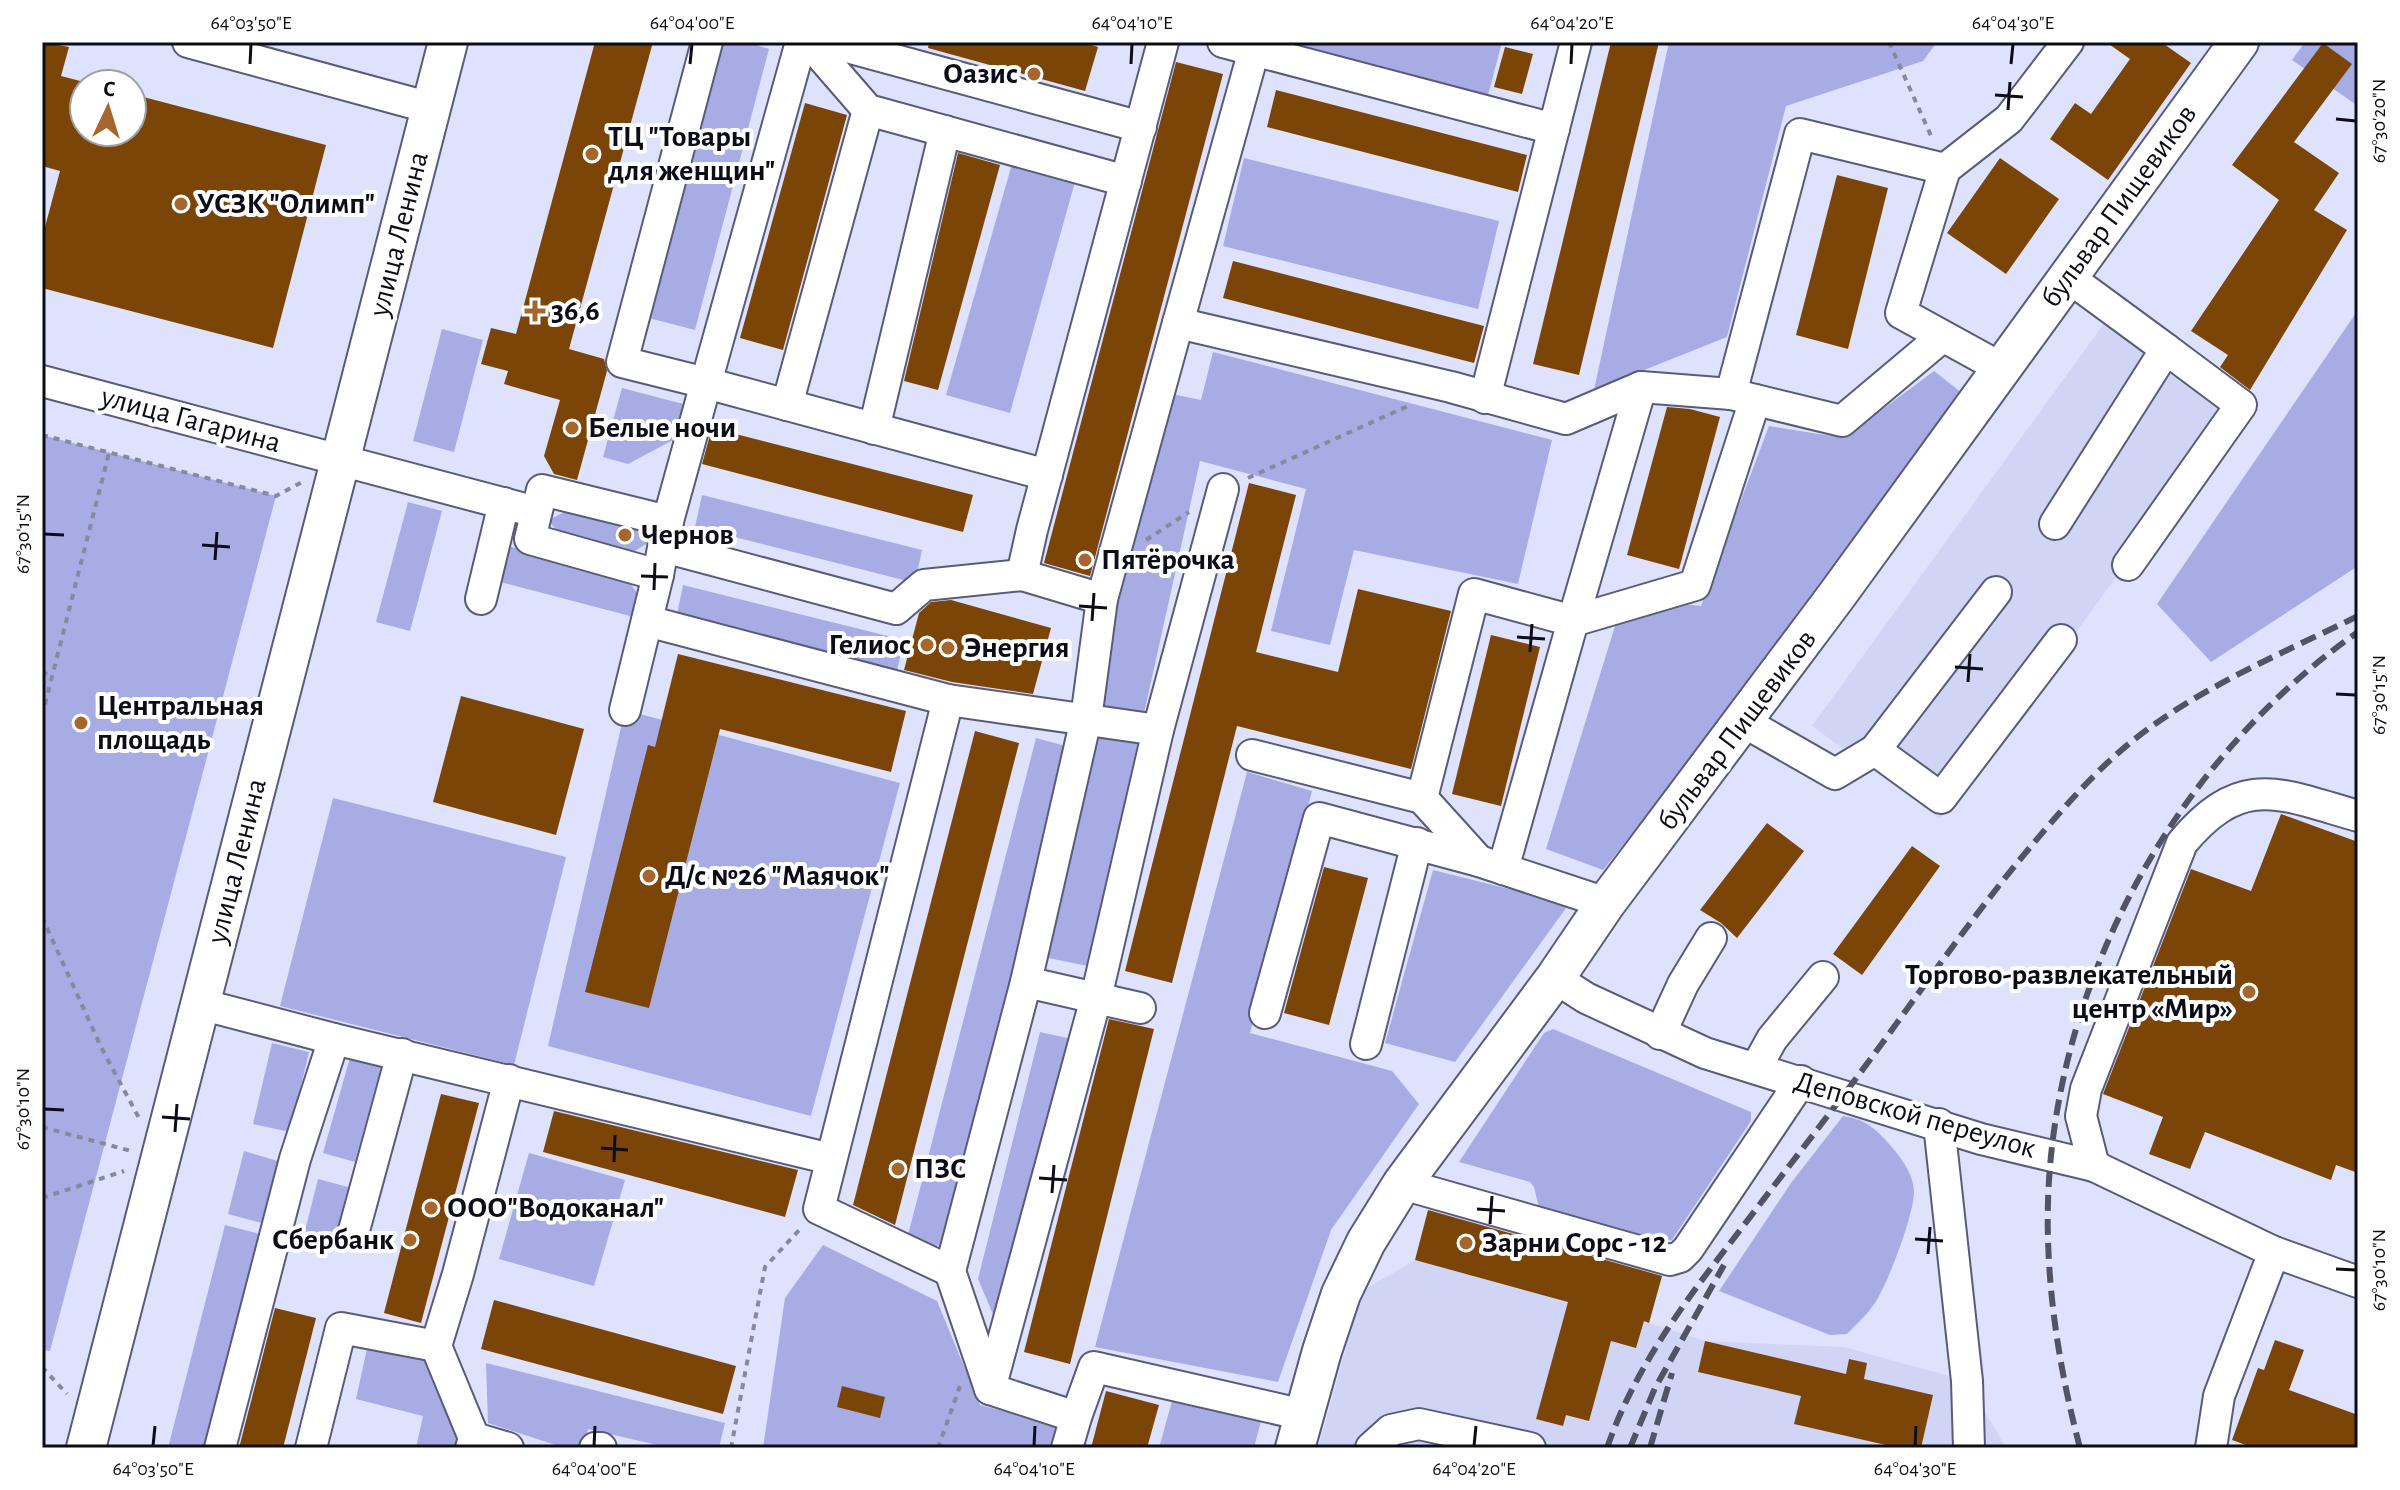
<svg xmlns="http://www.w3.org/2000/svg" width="2400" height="1490" font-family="'Alegreya Sans',sans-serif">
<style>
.built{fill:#d1d5f5}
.green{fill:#a7ade4}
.building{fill:#7c4508}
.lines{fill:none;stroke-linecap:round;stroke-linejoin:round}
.minor-casing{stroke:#595c79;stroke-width:34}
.major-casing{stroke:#595c79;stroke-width:42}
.path{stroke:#86899d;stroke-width:4;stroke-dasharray:6 6;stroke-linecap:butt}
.minor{stroke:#fff;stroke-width:30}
.major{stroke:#fff;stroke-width:38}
.rail{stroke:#525465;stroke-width:6;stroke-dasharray:16 8;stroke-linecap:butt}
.ticks{fill:none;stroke:#0c0d18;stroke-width:3}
.poi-dot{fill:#a5672d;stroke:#fff;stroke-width:3}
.labels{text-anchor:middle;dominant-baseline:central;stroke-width:8;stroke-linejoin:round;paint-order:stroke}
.poi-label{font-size:30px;font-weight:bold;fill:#0c0d18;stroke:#fff;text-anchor:start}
.street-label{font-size:30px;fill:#0c0d18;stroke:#fff}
.neatline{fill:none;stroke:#0c0d18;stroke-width:3}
.ticks-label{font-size:20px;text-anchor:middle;fill:#0c0d18}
</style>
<rect width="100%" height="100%" fill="#dee2fd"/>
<!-- built -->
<g class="built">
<polygon points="2108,318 2237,411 1940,819 1812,726"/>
<polygon points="1429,1209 1663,1274 1649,1323 1705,1341 1844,1347 1967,1381 2006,1448 1318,1448 1362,1291 1415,1260"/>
</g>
<!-- green -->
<g class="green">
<polygon points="723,42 747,42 769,49 695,330 645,317"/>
<polygon points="1268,42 1502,42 1487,99"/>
<polygon points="1669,42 1937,42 1923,61 1786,106 1727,337 1594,390"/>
<polygon points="2305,42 2358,42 2358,106 2292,60"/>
<polygon points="1014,157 1077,175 1010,413 946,395"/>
<polygon points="1244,158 1499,221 1478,309 1223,246"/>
<polygon points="2358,310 2358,566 2211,662 2157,604"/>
<polygon points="442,329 483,340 454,452 413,441"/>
<polygon points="1213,352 1552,440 1518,584 1354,550 1330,645 1271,631 1306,489 1200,461 1088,966 1043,957 1112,601 1167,393 1201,400"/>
<polygon points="1934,371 1962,393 1754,682 1603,870 1546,849 1624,597 1701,606 1769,426 1844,438"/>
<polygon points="622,388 687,405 677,438 628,464 603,457"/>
<polygon points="42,435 276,496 50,1351 42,1350"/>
<polygon points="702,495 922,550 915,583 695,527"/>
<polygon points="408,502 442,511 410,631 376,622"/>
<polygon points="571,509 637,523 648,543 626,556 568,544 548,520"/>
<polygon points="508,546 626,577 639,596 634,617 500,582"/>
<polygon points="683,585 904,640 896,675 676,619"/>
<polygon points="625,710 900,783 811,1116 548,1046"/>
<polygon points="1036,738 1073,748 947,1248 907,1239"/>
<polygon points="1247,772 1312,791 1250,1033 1392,1071 1419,1104 1331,1230 1278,1382 1095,1347"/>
<polygon points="333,798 566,857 514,1065 280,1006"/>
<polygon points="1433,870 1569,904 1455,1062 1385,1043"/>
<polygon points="1553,1029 1751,1112 1751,1121 1672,1240 1665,1241 1539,1208 1534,1187 1530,1182 1459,1162 1544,1033"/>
<polygon points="1040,1032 1076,1040 998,1326 978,1279"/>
<polygon points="272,1043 309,1052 290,1132 253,1124"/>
<polygon points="351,1054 382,1063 355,1162 323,1153"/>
<path d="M1843 1116C1865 1119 1875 1128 1889 1144 1900 1156 1914 1174 1914 1192 1914 1215 1886 1290 1872 1307 1865 1317 1855 1325 1847 1334L1830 1335 1719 1291 1791 1183Z"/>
<polygon points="244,1151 278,1161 262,1223 228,1214"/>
<polygon points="529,1153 625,1180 594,1286 499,1259"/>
<polygon points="318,1179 348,1187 334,1243 304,1235"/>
<polygon points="225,1225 264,1235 209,1448 168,1448"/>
<polygon points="823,1245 937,1301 980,1405 1058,1425 1051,1448 763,1448 785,1298"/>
<polygon points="368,1344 430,1357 459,1429 454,1448 416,1448 423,1416 356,1399"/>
<polygon points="486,1363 725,1423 719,1448 670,1448 588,1429 583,1448 565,1448 488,1423"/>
<polygon points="1174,1394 1262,1417 1254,1448 1159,1448"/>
</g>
<!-- building -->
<g class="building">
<polygon points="42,42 69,47 61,76 84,82 84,132 132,132 132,94 326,145 273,348 42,288 42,238 60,171 42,166"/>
<polygon points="595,42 653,42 569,349 604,359 607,371 577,480 554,474 544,456 560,400 504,384 508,371 481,364 491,328 516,334"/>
<polygon points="929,42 1081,42 1098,47 1085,91 928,48"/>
<polygon points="1611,42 1659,42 1579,375 1533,364"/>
<polygon points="2106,42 2161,42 2191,63 2108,180 2050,139 2075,103 2091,114 2130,59"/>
<polygon points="2323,43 2352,64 2294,142 2339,173 2314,210 2347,230 2250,390 2220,367 2228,355 2191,331 2279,200 2232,165"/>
<polygon points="1505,47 1533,54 1522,94 1494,87"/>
<polygon points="1176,62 1223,74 1090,576 1044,563"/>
<polygon points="1276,90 1527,155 1518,192 1267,127"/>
<polygon points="805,103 847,115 783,350 740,338"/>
<polygon points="958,153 1000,165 938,390 904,381"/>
<polygon points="2000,158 2059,199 2006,274 1947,233"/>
<polygon points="1837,175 1888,188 1848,349 1796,335"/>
<polygon points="1233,261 1484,326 1474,363 1223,298"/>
<polygon points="1667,407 1690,409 1720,417 1679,569 1627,555"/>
<polygon points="712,428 973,495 963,532 702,464"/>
<polygon points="1249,483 1296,495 1256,652 1338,672 1358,589 1451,611 1411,769 1237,726 1172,983 1125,971"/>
<polygon points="951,600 1051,628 1033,694 952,682 904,670 919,613 931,602"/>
<polygon points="1491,635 1540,647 1501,806 1452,794"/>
<polygon points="678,654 906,711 891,772 720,729 649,1008 585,992 648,745 655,747"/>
<polygon points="461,696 584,729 556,835 433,802"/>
<polygon points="975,731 1019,743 895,1225 853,1205"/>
<polygon points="2281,814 2358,842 2358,1173 2336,1165 2331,1180 2205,1132 2190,1169 2149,1154 2163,1117 2103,1094 2191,869 2251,891"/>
<polygon points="1767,823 1804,851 1737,938 1721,923 1700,910"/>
<polygon points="1912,846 1940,866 1862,975 1833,954"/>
<polygon points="1324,867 1368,878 1329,1025 1284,1013"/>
<polygon points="1109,1019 1154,1029 1070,1364 1024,1352"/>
<polygon points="441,1094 479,1103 421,1323 384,1313"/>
<polygon points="554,1111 798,1170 785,1217 543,1152"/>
<polygon points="1428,1210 1662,1276 1649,1323 1644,1321 1636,1348 1611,1341 1589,1421 1566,1415 1563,1426 1536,1419 1568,1302 1415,1260"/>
<polygon points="494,1300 736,1366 723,1414 481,1349"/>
<polygon points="275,1308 316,1318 283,1448 239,1448"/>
<polygon points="2275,1340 2304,1350 2289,1390 2358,1415 2358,1448 2254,1448 2232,1440 2258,1368 2264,1370"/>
<polygon points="1705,1341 1846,1374 1849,1359 1867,1363 1864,1379 1933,1395 1921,1448 1899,1448 1794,1424 1801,1396 1698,1372"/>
<polygon points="842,1386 885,1397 880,1418 837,1407"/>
<polygon points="1106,1391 1159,1405 1147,1448 1091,1448"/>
</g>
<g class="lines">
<defs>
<g id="minor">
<polyline points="188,42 431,108"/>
<polyline points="801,42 706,383 1047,475"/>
<polyline points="809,42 868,110 1126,181"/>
<polyline points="829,42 1141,127"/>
<polyline points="1163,42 1032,530 1022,575 1102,599 1178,323 1451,387 1566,419 1641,387 1731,394 1842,421 1942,337"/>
<polyline points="1223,42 1554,129"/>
<polyline points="1178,323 1254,50"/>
<polyline points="2001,368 1901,313 1945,169 2009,119 2068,42"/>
<polyline points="42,381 536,512"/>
<polyline points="1731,394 1800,134 1945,169"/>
<polyline points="1485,398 1576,42"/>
<polyline points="787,405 868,110"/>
<polyline points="874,429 945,131"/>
<polygon points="542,490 668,521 658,575 530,539"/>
<polyline points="668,521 706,383 622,362 707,42"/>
<polyline points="2055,524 2166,349 2068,277"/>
<polyline points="664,547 896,609 924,585 1022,575"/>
<polyline points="2128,565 2241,405 2166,349"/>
<polyline points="481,599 504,503"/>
<polyline points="1102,599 1086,719 1026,982 950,1271 990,1389 1076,1417 1094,1367 1304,1415"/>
<polyline points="647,621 948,700"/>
<polyline points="1573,621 1695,585 1755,400"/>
<polyline points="1573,621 1641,387"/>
<polyline points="625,710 658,575"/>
<polyline points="1744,722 1835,774 1875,750 1941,798 2061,640"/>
<polyline points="1875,750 1996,592"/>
<polyline points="1252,755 1422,798"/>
<polyline points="1479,861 1422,798 1474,594 1573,621 1503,869"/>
<polyline points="1555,978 1586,998 1705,1053 1981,1139 2094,1166 2274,1252 2358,1282"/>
<polyline points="1026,982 1140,1008"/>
<polyline points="200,1004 334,1039 295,1159 220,1448"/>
<polyline points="1265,1013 1319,818 1479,861 1606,903"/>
<polyline points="1660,1034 1683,984 1711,938"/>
<polyline points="334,1039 831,1159"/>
<polyline points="1366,1044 1417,843"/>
<polyline points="1756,1068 1772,1039 1823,977"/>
<polyline points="1939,1124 1967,1381 1969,1448"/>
<path d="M2094 1166 2081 1116 2086 1089 2182 843C2242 771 2280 794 2358 816"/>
<polyline points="1402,1184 1670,1260 1680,1257 1688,1249 1801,1081"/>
<polyline points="353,1234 402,1054"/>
<polyline points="950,1271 819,1209 948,700 1158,730"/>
<polyline points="436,1346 474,1438 471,1448"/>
<polyline points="990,1389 1096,998 1158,730 1223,489"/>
<polyline points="474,1438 508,1448"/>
<polyline points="311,1448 341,1328 436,1346 458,1274 509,1080"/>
<polyline points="595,1448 601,1448"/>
<polyline points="1067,1448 1076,1417"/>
<polyline points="1371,1448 1391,1430 1419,1424 1530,1448"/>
<polyline points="2211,1448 2219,1396 2274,1252"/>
</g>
<g id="major">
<polyline points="86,1448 448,42"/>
<polyline points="1295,1448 1322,1351 1341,1294 1366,1242 1402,1184 1555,978 1606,903 1837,595 2239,42"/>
</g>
</defs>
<!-- minor casing -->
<use href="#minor" class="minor-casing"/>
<!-- major casing -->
<use href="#major" class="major-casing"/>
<!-- path -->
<g class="path">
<polyline points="1889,42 1932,138"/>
<polyline points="42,435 276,496 304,481"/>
<polyline points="1248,478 1408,406"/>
<polyline points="1146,540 1189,512"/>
<polyline points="42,671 52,678"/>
<polyline points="42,716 109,453"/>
<polyline points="42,917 101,1047 139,1118"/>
<polyline points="42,1127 131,1151"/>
<polyline points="42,1198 124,1171"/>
<polyline points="42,1367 67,1394"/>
<polyline points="731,1448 765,1267 801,1228"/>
<polyline points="938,1448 960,1386"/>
</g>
<!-- minor -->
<use href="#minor" class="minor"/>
<!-- major -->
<use href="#major" class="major"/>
<!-- rail -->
<g class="rail">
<path d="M1607 1448C1633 1372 1682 1305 1731 1242 1769 1192 1807 1143 1845 1093 1906 1013 1962 929 2027 851 2059 813 2092 774 2131 742 2198 688 2281 654 2358 616"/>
<polyline points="1630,1448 1655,1388 1724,1265"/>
<polyline points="1650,1448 1672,1373"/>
<path d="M2080 1448C2062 1380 2050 1310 2048 1239 2041 1005 2167 765 2358 632"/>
</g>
</g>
<!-- ticks -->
<path class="ticks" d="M250 64 251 44M690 64 692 44M1131 64 1132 44M1571 64 1572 44M2011 64 2013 44M1995 95 2023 97M2008 110 2010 82M2336 119 2356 121M44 534 64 535M202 545 230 547M215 560 217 532M641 576 668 577M654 590 655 563M1079 606 1107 608M1092 621 1094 593M1517 637 1545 639M1530 652 1532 624M1955 667 1983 669M1968 682 1970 654M2336 694 2356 695M44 1109 64 1110M162 1117 190 1119M175 1132 177 1104M601 1148 628 1150M614 1162 615 1135M1039 1178 1067 1180M1052 1193 1054 1165M1477 1209 1505 1211M1490 1224 1492 1196M1915 1239 1943 1241M1928 1254 1930 1227M2336 1269 2356 1270M153 1446 155 1426M594 1446 595 1426M1034 1446 1035 1426M1474 1446 1476 1426M1915 1446 1916 1426"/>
<!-- markers -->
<g class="poi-dot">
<circle cx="1034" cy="74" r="8"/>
<circle cx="592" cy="154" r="8"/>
<circle cx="181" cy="204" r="8"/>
<path d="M531 299h8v8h8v8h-8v8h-8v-8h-8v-8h8z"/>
<circle cx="572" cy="428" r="8"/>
<circle cx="625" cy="535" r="8"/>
<circle cx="1085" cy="560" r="8"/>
<circle cx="927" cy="645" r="8"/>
<circle cx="948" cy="648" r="8"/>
<circle cx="81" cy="723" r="8"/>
<circle cx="649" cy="876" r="8"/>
<circle cx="2249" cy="992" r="8"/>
<circle cx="898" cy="1169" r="8"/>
<circle cx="431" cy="1208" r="8"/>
<circle cx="410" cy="1240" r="8"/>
<circle cx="1466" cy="1243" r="8"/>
</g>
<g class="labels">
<!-- poi labels -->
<g class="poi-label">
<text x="1018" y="74" text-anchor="end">Оазис</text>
<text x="608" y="137">ТЦ "Товары<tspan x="608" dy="34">для женщин"</tspan></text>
<text x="197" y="204">УСЗК "Олимп"</text>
<text x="551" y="311">36,6</text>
<text x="588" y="428">Белые ночи</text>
<text x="641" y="535">Чернов</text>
<text x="1101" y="560">Пятёрочка</text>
<text x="911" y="645" text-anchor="end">Гелиос</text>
<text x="964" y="648">Энергия</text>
<text x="97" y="706">Центральная<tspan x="97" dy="34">площадь</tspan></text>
<text x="665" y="876">Д/с №26 "Маячок"</text>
<text x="2233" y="975" text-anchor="end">Торгово-развлекательный<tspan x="2233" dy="34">центр «Мир»</tspan></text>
<text x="914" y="1169">ПЗС</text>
<text x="447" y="1208">ООО"Водоканал"</text>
<text x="394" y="1240" text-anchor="end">Сбербанк</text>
<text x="1482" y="1243">Зарни Сорс - 12</text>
</g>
<!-- street labels -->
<g class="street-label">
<text transform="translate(2119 206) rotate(-54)">бульвар Пищевиков</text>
<text transform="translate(399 234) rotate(-76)">улица Ленина</text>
<text transform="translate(191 420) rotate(15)">улица Гагарина</text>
<text transform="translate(1737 730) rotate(-53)">бульвар Пищевиков</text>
<text transform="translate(237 861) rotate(-76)">улица Ленина</text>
<text transform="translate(1915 1115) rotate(16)">Деповской переулок</text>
</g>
</g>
<!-- border -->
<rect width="2400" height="1490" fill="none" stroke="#ffffff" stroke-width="88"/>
<!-- north arrow -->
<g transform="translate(108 108) rotate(4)"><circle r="38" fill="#ffffff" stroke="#9e9ea3" stroke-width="2"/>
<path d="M0-6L14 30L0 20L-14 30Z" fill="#a5672d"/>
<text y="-12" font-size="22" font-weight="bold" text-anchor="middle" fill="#0c0d18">С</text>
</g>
<rect x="44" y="44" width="2312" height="1402" class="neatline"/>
<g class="ticks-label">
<text x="251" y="29">64°03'50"E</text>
<text x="692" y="29">64°04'00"E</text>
<text x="1132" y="29">64°04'10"E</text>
<text x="1572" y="29">64°04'20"E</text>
<text x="2013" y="29">64°04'30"E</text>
<text transform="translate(2378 121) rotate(-90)" y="7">67°30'20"N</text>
<text transform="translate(22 534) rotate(-90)" y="7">67°30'15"N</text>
<text transform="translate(2378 695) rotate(-90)" y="7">67°30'15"N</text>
<text transform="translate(22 1109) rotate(-90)" y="7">67°30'10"N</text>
<text transform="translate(2378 1270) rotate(-90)" y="7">67°30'10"N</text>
<text x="153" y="1475">64°03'50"E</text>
<text x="594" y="1475">64°04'00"E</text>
<text x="1034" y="1475">64°04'10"E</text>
<text x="1474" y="1475">64°04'20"E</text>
<text x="1915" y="1475">64°04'30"E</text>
</g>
</svg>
